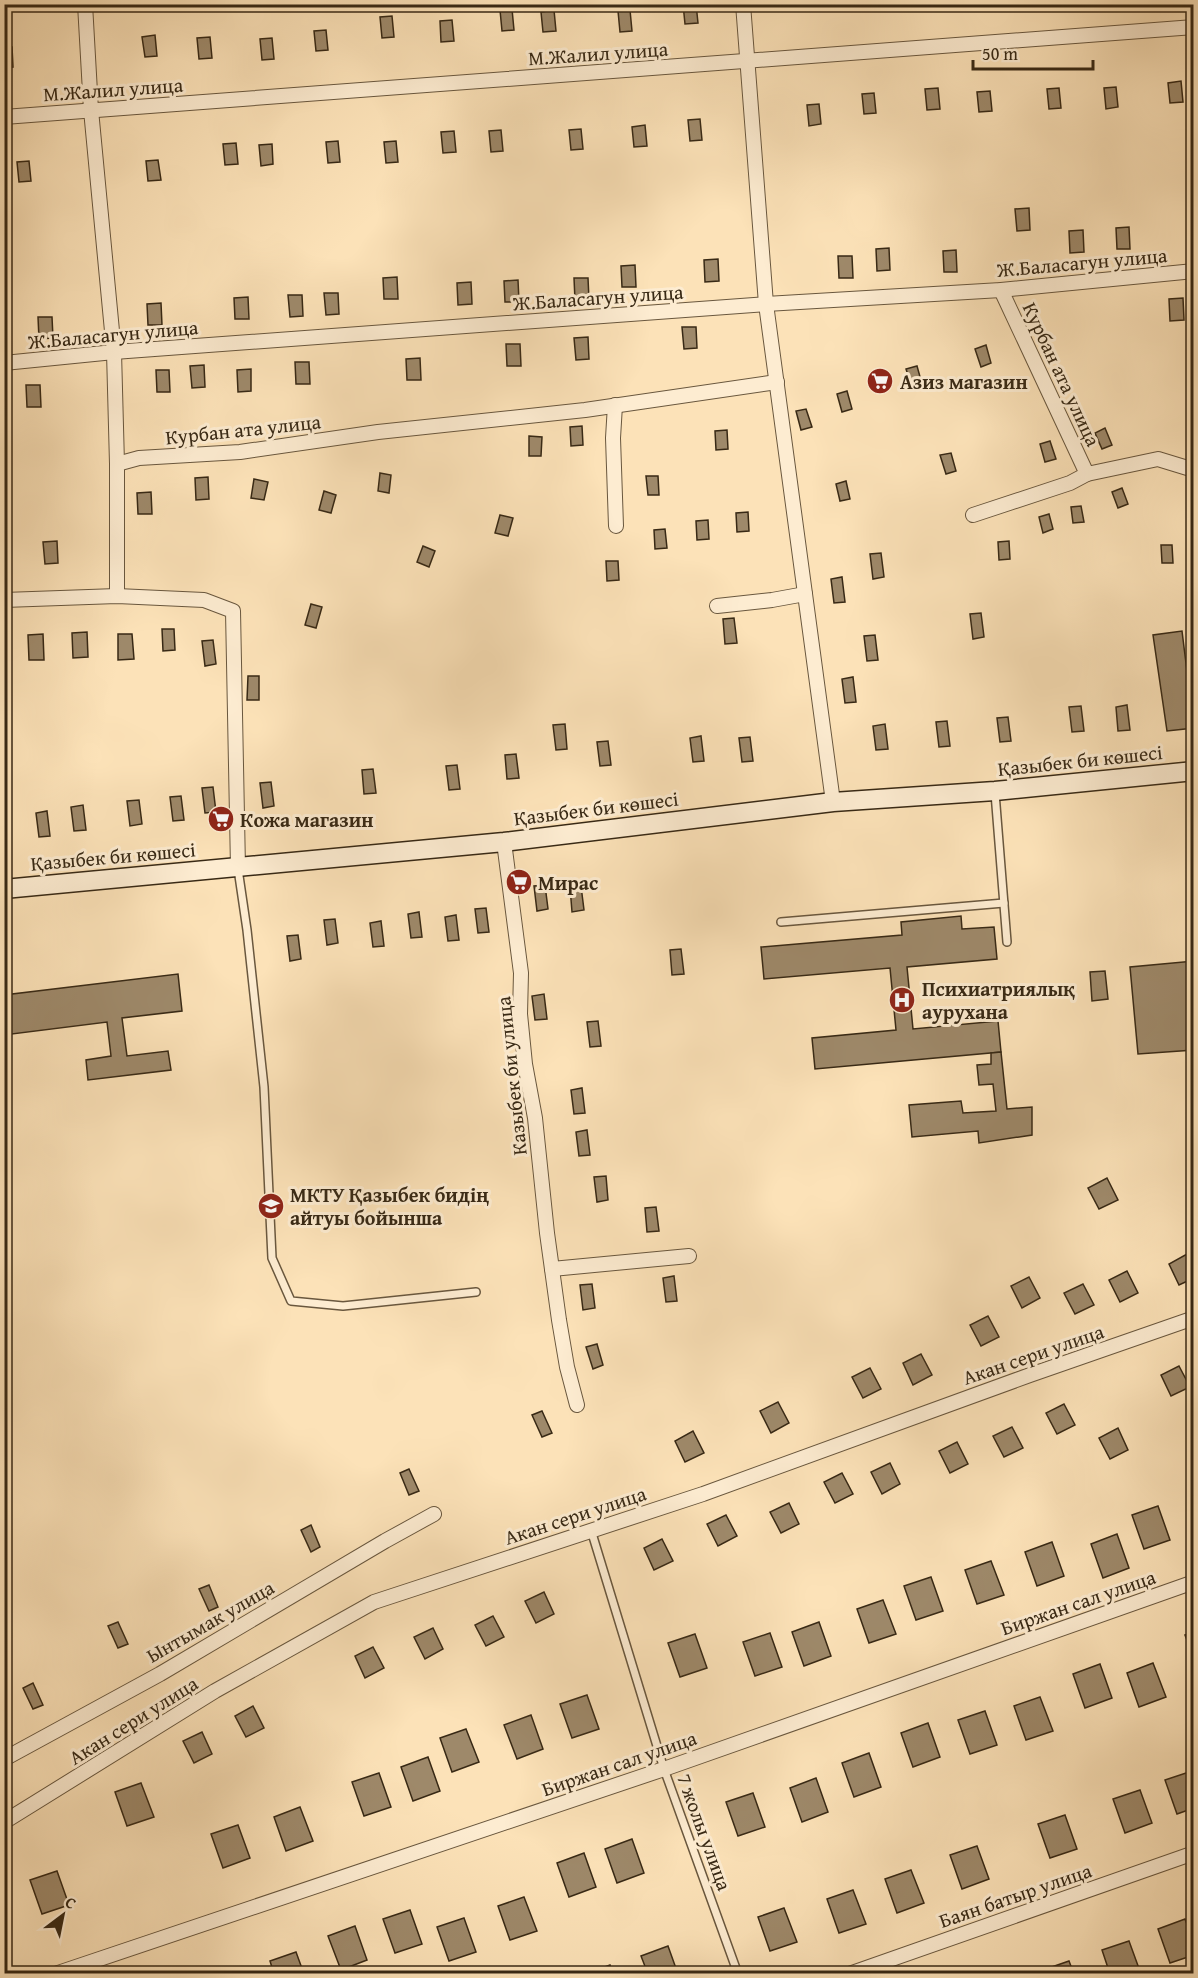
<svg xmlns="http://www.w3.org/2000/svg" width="1198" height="1978" font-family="'Gentium Book Plus',serif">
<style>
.building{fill:#9e896a;stroke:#382915;stroke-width:1.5}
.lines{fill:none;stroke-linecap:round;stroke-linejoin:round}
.lane-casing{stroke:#69573e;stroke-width:10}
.street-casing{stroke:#69573e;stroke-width:16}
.secondary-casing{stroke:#382915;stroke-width:21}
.lane{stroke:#fdecd1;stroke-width:7}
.street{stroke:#fdecd1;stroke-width:14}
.secondary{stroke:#fdecd1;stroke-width:18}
.labels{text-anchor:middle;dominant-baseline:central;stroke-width:6;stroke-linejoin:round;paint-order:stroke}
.street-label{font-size:20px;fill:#382915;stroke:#fdecd1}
.poi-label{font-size:20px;font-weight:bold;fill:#382915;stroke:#fdecd1;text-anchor:start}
</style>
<rect width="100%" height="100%" fill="#fce2b8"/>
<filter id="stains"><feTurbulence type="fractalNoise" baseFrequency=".00333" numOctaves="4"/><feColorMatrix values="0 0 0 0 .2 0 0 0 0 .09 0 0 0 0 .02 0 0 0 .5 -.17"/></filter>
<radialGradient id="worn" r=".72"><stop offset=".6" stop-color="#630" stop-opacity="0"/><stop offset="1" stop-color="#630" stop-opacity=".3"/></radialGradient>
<!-- building -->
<g class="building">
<polygon points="683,4 696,4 698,23 685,24"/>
<polygon points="805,4 817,4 818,9 805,10"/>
<polygon points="512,9 514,30 502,31 500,10"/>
<polygon points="554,10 556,31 543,32 541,12"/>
<polygon points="630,10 632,31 620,32 618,11"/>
<polygon points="392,16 394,37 382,38 380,17"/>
<polygon points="452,20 454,41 441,42 440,21"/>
<polygon points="326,30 328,50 316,51 314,31"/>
<polygon points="155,35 157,56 145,57 142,37"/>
<polygon points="210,37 212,58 199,59 197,38"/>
<polygon points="272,38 274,59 262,60 260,39"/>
<polygon points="4,47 12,47 13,67 4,68"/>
<polygon points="1181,81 1183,102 1170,103 1168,83"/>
<polygon points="1116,87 1118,107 1106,109 1104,88"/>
<polygon points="938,88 940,109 927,110 925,89"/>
<polygon points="1059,88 1061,108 1049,109 1047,89"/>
<polygon points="990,91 992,111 979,112 977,92"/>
<polygon points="874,93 876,113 864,114 862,94"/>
<polygon points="819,104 821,124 809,126 807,105"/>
<polygon points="700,119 702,140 690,141 688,120"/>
<polygon points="645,125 647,146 634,147 632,127"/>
<polygon points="581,129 583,149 571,150 569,130"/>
<polygon points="501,130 503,151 491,152 489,131"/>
<polygon points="454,131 456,152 443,153 441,132"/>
<polygon points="338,141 340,162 328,163 326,142"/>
<polygon points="396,141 398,162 386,163 384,142"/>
<polygon points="236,143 238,164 225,165 223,144"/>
<polygon points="272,144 273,164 261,166 259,145"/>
<polygon points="158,160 161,180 148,181 146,161"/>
<polygon points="29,161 31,181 19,182 17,162"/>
<polygon points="1029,208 1030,230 1017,231 1015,209"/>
<polygon points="1129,227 1130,249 1117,249 1116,228"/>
<polygon points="1083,230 1084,252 1070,253 1069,231"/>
<polygon points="889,248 890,270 877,271 876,249"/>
<polygon points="956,250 957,272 944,272 943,251"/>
<polygon points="838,256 852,256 853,278 839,278"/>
<polygon points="718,259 719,281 705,282 704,260"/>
<polygon points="635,265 636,287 622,287 621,266"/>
<polygon points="397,277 398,299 384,299 383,278"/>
<polygon points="574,278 588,278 589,300 575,300"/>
<polygon points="518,280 519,302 505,302 504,281"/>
<polygon points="471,282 472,304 458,305 457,283"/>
<polygon points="324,293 338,293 339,314 326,315"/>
<polygon points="288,295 302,295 303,316 290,317"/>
<polygon points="248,297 249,319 235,319 234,298"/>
<polygon points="1183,298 1184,320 1170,321 1169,299"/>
<polygon points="161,303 162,325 148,325 147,304"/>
<polygon points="38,317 52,317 53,338 39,339"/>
<polygon points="682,327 696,327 697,348 684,349"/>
<polygon points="588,337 589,359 576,360 574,338"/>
<polygon points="506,344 520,344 521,366 507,366"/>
<polygon points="986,345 991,363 981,367 975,349"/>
<polygon points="420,358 421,380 407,380 406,359"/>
<polygon points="295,362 309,362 310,384 296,384"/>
<polygon points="204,365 205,387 192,388 190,366"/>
<polygon points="917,366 922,384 912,387 906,369"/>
<polygon points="251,369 251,391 238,392 237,370"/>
<polygon points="156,370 169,370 170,392 157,392"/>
<polygon points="26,385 40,385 41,407 27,407"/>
<polygon points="847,391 852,409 842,412 837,394"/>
<polygon points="1194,399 1194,418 1193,418 1188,400"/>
<polygon points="806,409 812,427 801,430 796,411"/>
<polygon points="582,426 583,445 571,446 570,427"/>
<polygon points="1105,428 1112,445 1102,449 1095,433"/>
<polygon points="727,430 728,449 716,450 715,431"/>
<polygon points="529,436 542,437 541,456 529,456"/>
<polygon points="1050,441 1056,459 1045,462 1040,444"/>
<polygon points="951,453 956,471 946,474 940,455"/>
<polygon points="380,473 391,475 389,493 378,491"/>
<polygon points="646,476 658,476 659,495 648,495"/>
<polygon points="208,477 209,499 196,500 195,478"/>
<polygon points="254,479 268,482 264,500 251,498"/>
<polygon points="846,481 850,499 840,501 836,484"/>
<polygon points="1122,488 1128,504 1118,508 1112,492"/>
<polygon points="324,491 336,495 331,513 319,510"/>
<polygon points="151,492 152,514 138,514 137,493"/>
<polygon points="1081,506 1084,522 1073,523 1071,507"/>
<polygon points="748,512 749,531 737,532 736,513"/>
<polygon points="1049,514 1053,529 1043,533 1039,517"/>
<polygon points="500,515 513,518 508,536 495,533"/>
<polygon points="708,520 709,539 697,540 696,521"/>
<polygon points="665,529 667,548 655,549 654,530"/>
<polygon points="57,541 58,563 45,564 43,542"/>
<polygon points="1009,541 1010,559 999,560 998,542"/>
<polygon points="1161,545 1172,545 1173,563 1162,563"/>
<polygon points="423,546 435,551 429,567 417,562"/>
<polygon points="881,553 884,577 873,579 870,554"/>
<polygon points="606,561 618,561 619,580 607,581"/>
<polygon points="842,577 845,602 834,603 831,579"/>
<polygon points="311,604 322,607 316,628 305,625"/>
<polygon points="981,613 984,637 973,639 970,614"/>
<polygon points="734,618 737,643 725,644 723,619"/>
<polygon points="162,629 174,629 175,650 163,651"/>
<polygon points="1182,631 1194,728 1167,731 1153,635"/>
<polygon points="87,632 88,657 73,658 72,633"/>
<polygon points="43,634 44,660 29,660 28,635"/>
<polygon points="118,634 132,634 134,659 118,660"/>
<polygon points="875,635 878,660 867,661 864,636"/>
<polygon points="213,640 216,664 205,666 202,641"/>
<polygon points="248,676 259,676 259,700 247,700"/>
<polygon points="853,677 856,702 845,703 842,679"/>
<polygon points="1127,705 1130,730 1118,731 1116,707"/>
<polygon points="1081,706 1084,731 1072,732 1069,707"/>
<polygon points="1008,717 1011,741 1000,742 997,718"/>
<polygon points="947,721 950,746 939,747 936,722"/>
<polygon points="565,724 567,749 556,750 553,725"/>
<polygon points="885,724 888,749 876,750 873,726"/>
<polygon points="701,736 704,761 693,762 690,738"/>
<polygon points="750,737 753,761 742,762 739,738"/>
<polygon points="608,741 611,765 600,766 597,742"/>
<polygon points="516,754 519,778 507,779 505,755"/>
<polygon points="457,765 460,789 449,790 446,766"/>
<polygon points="373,769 376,793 364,794 362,770"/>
<polygon points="271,782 274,806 263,808 260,783"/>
<polygon points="213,787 216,812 205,813 202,788"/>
<polygon points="181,796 184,820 173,821 170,797"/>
<polygon points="139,800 142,824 130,826 127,801"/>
<polygon points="83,805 86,830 74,831 71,807"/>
<polygon points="47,811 50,836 39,837 36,813"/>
<polygon points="525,875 526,888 514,889 512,876"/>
<polygon points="545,885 548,909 537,911 534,886"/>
<polygon points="581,886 584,910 572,912 570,887"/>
<polygon points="486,908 489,932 478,933 475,909"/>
<polygon points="419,912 422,937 411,938 408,914"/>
<polygon points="456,915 459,940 448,941 445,917"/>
<polygon points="961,916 962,929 994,927 997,959 907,967 913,1029 998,1021 1001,1052 815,1069 812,1038 896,1030 890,968 764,979 761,947 902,935 901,922"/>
<polygon points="335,919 338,943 327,945 324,920"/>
<polygon points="381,921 384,946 373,947 370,923"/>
<polygon points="298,935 301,959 290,961 287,936"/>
<polygon points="681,949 684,974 672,975 670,950"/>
<polygon points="1194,961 1194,1050 1138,1054 1130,967"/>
<polygon points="1105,971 1108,999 1092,1001 1090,972"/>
<polygon points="178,974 182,1011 122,1018 127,1056 168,1051 171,1070 88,1080 86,1060 111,1056 107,1022 4,1035 4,995"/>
<polygon points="544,994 547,1019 535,1020 532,996"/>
<polygon points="598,1021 601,1046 590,1047 587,1022"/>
<polygon points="1001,1052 1007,1109 1032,1107 1032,1135 979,1143 978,1131 912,1137 909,1105 961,1101 963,1113 996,1111 993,1084 979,1085 977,1065 991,1064 991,1053"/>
<polygon points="582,1088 585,1113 574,1114 571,1090"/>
<polygon points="587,1130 590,1155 579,1156 576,1132"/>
<polygon points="606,1176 608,1200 597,1202 594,1177"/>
<polygon points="1107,1178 1118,1200 1099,1209 1088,1188"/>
<polygon points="656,1207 659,1231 647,1232 645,1208"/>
<polygon points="1187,1254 1194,1268 1194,1278 1179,1285 1169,1264"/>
<polygon points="1127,1271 1138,1293 1120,1302 1109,1280"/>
<polygon points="674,1276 677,1301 666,1302 663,1278"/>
<polygon points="1029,1277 1040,1298 1022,1308 1011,1286"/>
<polygon points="592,1284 595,1308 583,1310 580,1285"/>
<polygon points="1083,1284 1094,1305 1075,1314 1064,1293"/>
<polygon points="988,1316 999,1337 981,1346 970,1325"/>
<polygon points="597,1344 603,1365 593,1369 586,1347"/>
<polygon points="921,1354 932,1375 913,1385 903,1363"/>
<polygon points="1179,1366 1190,1387 1171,1396 1161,1375"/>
<polygon points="870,1368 881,1389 863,1398 852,1377"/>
<polygon points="778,1402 789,1423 771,1433 760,1411"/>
<polygon points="1064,1404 1075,1425 1057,1434 1046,1413"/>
<polygon points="542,1411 552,1433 542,1437 532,1415"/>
<polygon points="1012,1427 1023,1448 1004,1457 993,1436"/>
<polygon points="1118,1428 1128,1450 1110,1459 1099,1438"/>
<polygon points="693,1431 704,1453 685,1462 675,1441"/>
<polygon points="957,1442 968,1464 950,1473 939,1451"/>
<polygon points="890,1463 900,1484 882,1494 871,1472"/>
<polygon points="409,1469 419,1491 409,1495 400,1473"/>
<polygon points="842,1473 853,1494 835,1503 824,1482"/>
<polygon points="789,1503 799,1524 781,1533 770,1512"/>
<polygon points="1158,1506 1170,1540 1144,1549 1132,1515"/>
<polygon points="726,1515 737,1536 718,1546 707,1524"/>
<polygon points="311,1525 320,1547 311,1552 301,1530"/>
<polygon points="1117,1534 1129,1568 1103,1578 1091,1544"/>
<polygon points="662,1539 673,1561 654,1570 644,1548"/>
<polygon points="1052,1542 1064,1576 1037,1586 1025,1552"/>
<polygon points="991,1561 1004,1595 977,1604 965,1570"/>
<polygon points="931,1577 943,1611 916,1620 904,1586"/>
<polygon points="209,1585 218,1607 209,1611 199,1589"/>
<polygon points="544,1592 554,1614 536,1623 525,1601"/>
<polygon points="883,1600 896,1634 869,1643 857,1609"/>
<polygon points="493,1616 504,1637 486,1646 475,1625"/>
<polygon points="118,1622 128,1644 118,1648 108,1626"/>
<polygon points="819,1622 831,1656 804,1666 792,1632"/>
<polygon points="433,1628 443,1649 425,1659 414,1637"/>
<polygon points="1194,1632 1194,1659 1185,1635"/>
<polygon points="770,1633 782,1667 755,1676 743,1642"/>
<polygon points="695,1634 707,1668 680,1677 668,1643"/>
<polygon points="373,1647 384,1668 365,1678 355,1656"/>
<polygon points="1153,1663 1166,1697 1139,1707 1127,1673"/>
<polygon points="1100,1664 1112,1698 1085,1708 1073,1674"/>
<polygon points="33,1683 43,1705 33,1709 23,1688"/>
<polygon points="587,1695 599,1729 572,1738 560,1704"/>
<polygon points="1040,1697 1053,1731 1026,1740 1014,1706"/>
<polygon points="253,1706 264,1728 246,1737 235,1716"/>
<polygon points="985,1711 997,1745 970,1754 958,1720"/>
<polygon points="531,1715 543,1749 517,1759 504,1725"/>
<polygon points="928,1723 940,1757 913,1767 901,1733"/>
<polygon points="466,1729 479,1762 452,1772 440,1738"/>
<polygon points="202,1732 212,1754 194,1763 183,1741"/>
<polygon points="869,1753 881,1787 854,1797 842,1763"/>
<polygon points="428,1757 440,1791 413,1801 401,1767"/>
<polygon points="1192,1771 1194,1808 1177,1814 1165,1780"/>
<polygon points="379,1773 391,1807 364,1816 352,1782"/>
<polygon points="816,1778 828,1812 802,1822 790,1788"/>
<polygon points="141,1783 154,1817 127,1826 115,1792"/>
<polygon points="1140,1790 1152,1823 1125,1833 1113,1799"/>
<polygon points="753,1793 765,1827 738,1836 726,1802"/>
<polygon points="300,1807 313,1841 286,1851 274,1817"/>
<polygon points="1065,1815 1077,1849 1050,1858 1038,1824"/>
<polygon points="238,1825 250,1858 223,1868 211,1834"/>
<polygon points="632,1839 644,1873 617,1883 605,1849"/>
<polygon points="977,1846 989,1879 962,1889 950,1855"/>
<polygon points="584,1853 596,1887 569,1897 557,1863"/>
<polygon points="911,1870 924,1903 897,1913 885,1879"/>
<polygon points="57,1871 69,1905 42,1914 30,1880"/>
<polygon points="853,1890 866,1924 839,1933 827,1899"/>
<polygon points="524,1897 537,1931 510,1940 498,1906"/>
<polygon points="784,1908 797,1942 770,1951 758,1917"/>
<polygon points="410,1910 422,1944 395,1953 383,1919"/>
<polygon points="464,1918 476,1952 449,1961 437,1927"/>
<polygon points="1185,1919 1194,1943 1194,1955 1170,1963 1158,1929"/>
<polygon points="355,1926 367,1960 341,1970 328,1936"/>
<polygon points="1129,1941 1141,1974 1110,1974 1102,1950"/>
<polygon points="668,1946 678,1974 648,1974 641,1956"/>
<polygon points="296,1952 304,1974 274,1974 270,1961"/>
<polygon points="1069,1961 1074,1974 1044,1974 1043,1970"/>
<polygon points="610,1965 613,1974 586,1974"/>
</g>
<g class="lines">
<defs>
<g id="lane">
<polyline points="995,793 1007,942"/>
<polyline points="238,869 247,930 264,1087 272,1258 291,1301 343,1306 476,1292"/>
<polyline points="781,922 1004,903"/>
<polyline points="591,1530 664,1769 738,1974"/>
</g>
<g id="street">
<polyline points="85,4 91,110 114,352 117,464"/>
<polyline points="743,4 766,304 833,802"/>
<polyline points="4,117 1194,27"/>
<polyline points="1001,290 1087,474 1158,459 1194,470"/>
<polyline points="4,363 114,352 766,304 1001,290 1194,271"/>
<polyline points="615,405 613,438 616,526"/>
<polyline points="973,515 1070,483 1087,474"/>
<polyline points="117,596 117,464 139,458 240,452 378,432 585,410 777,382"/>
<polyline points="4,600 117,596 204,600 233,611 238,868"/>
<polyline points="717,606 772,600 805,594"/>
<polyline points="504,842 521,973 520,1014 525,1064 535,1118 547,1233 559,1320 567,1367 577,1405"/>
<polyline points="552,1269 689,1256"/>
<polyline points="4,1759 160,1674 385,1541 434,1514"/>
<polyline points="4,1822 215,1691 374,1602 703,1494 1030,1375 1194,1318"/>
<polyline points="55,1974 664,1769 1194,1582"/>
<polyline points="849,1974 1194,1853"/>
</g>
<polyline id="secondary" points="4,889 504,842 833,802 995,791 1194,771"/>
</defs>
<!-- lane casing -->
<use href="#lane" class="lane-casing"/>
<!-- street casing -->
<use href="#street" class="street-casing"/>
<!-- secondary casing -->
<use href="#secondary" class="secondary-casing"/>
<!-- lane -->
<use href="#lane" class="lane"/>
<!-- street -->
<use href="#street" class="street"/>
<!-- secondary -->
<use href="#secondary" class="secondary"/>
</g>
<!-- icons -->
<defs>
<symbol id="supermarket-disc" viewBox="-11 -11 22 22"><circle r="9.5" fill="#8f2418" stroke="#fdecd1"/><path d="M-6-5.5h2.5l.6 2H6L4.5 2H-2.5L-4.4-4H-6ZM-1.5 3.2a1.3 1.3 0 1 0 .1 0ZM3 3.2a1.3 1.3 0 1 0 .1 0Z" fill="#fff"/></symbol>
<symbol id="hospital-disc" viewBox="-11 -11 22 22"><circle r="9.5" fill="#8f2418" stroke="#fdecd1"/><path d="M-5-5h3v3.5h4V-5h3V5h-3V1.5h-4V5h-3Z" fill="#fff"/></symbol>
<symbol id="university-disc" viewBox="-11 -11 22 22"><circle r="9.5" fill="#8f2418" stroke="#fdecd1"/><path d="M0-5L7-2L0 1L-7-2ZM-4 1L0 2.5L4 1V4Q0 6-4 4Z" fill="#fff"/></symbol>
</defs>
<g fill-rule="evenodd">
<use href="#supermarket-disc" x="865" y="366" width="30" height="30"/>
<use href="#supermarket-disc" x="206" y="804" width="30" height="30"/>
<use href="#supermarket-disc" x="504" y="867" width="30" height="30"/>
<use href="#hospital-disc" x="887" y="985" width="30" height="30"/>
<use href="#university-disc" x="256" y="1191" width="30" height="30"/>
</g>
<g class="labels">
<!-- street labels -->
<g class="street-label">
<text transform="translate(598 53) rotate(-4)">М.Жалил улица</text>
<text transform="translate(113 89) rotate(-4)">М.Жалил улица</text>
<text transform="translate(1082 262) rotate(-5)">Ж.Баласагун улица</text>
<text transform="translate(598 297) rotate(-4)">Ж.Баласагун улица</text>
<text transform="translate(113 334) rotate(-5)">Ж.Баласагун улица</text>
<text transform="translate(1062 374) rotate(65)">Курбан ата улица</text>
<text transform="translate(243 429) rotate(-6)">Курбан ата улица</text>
<text transform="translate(1080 760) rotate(-6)">Қазыбек би көшесі</text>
<text transform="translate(596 808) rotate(-7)">Қазыбек би көшесі</text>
<text transform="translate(113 856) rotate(-5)">Қазыбек би көшесі</text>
<text transform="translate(511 1076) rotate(-96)">Казыбек би улица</text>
<text transform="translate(1033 1354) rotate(-19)">Акан сери улица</text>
<text transform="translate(575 1515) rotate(-18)">Акан сери улица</text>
<text transform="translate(1078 1602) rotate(-19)">Биржан сал улица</text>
<text transform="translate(210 1621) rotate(-30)">Ынтымак улица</text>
<text transform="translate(133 1720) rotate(-32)">Акан сери улица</text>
<text transform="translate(619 1763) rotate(-19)">Биржан сал улица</text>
<text transform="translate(705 1832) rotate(70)">7 жолы улица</text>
<text transform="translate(1015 1895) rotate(-19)">Баян батыр улица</text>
</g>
<!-- poi labels -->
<g class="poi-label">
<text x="900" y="381">Азиз магазин</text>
<text x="240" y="819">Кожа магазин</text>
<text x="538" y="882">Мирас</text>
<text x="922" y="988">Психиатриялық<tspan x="922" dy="23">аурухана</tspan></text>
<text x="290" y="1194">МКТУ Қазыбек бидің<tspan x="290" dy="23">айтуы бойынша</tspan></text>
</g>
</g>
<!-- margin -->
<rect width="1198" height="1978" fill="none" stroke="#fce2b8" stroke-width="24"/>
<rect x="6" y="6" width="1186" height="1966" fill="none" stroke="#382915" stroke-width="3"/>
<rect x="12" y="12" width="1174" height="1954" fill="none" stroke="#382915" stroke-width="1.5"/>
<!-- north arrow -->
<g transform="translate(63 1915) rotate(32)" stroke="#fdecd1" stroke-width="4.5" paint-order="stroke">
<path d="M0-4.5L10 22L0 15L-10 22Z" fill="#382915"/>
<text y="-9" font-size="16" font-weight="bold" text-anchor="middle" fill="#382915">С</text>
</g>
<!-- scale -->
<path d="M973 60v9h120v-9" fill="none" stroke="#382915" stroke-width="3"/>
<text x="982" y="60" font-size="18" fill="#382915" stroke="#fdecd1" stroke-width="4.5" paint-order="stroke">50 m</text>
<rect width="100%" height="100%" filter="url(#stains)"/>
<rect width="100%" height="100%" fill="url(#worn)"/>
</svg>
